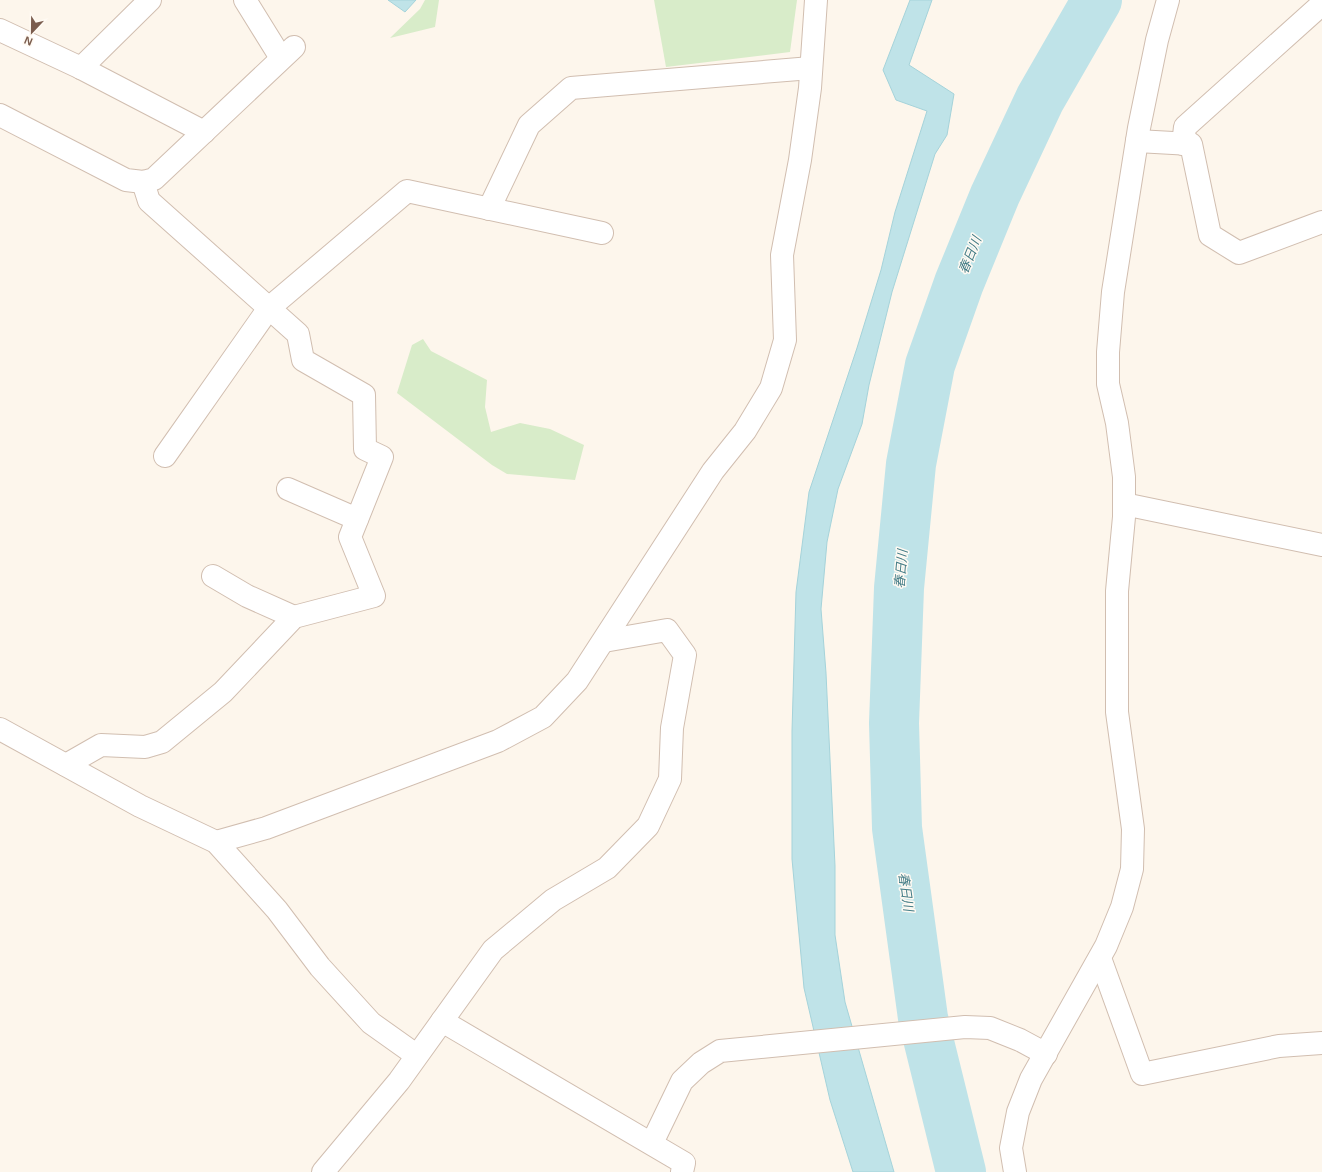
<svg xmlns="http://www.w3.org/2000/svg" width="1322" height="1172" font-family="Helvetica,'Noto Sans JP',sans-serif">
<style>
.green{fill:#d8ecc9}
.water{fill:#bfe3e8;stroke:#a5d3da}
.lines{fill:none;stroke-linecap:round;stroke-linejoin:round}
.river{stroke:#bfe3e8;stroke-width:50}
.minor-casing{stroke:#d1beb0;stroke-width:24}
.minor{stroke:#fff;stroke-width:22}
.labels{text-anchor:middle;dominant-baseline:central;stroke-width:3;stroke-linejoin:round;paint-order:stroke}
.water-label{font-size:13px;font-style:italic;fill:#437c86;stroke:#fffaf3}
</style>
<rect width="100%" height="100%" fill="#fdf6ec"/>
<!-- green -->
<g class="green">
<polygon points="425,0 439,0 435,27 390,38 420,9"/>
<polygon points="654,0 797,0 790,52 666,67"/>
<polygon points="423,339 431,351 487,380 485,407 491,432 520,423 550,429 584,445 575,480 507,474 492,465 397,393 412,345"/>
</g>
<!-- water -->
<g class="water">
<polygon points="388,0 416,0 405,12"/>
<polygon points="910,0 932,0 909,65 954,94 947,135 935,154 892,292 869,385 862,424 838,489 827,542 821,609 826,673 835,866 835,935 845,1002 894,1172 853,1172 830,1100 804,988 792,859 792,731 796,592 809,492 857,348 881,270 895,212 927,111 896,100 883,70"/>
</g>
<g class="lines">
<!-- river -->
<polyline class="river" points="961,1172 923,1018 897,828 894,723 899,588 911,464 930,365 959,283 995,195 1040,99 1097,0"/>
<defs>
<g id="minor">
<polyline points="245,0 281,58"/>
<polyline points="0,30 81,68 204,132"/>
<polyline points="81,68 150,0"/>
<polyline points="0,115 126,180 143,182 154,179 294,47"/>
<polyline points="1137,141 1191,144 1210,235 1239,253 1322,222"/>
<polyline points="1183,144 1185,127 1322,4"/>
<polyline points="489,209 529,125 571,88 811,68"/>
<polyline points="165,456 269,308 407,191 602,233"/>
<polyline points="288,489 357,519"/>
<polyline points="1124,504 1322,545"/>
<polyline points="213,576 247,596 294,617"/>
<polyline points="0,729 140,806 216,842 277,910 320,967 371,1023 416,1055"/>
<polyline points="66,765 101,745 145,747 162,742 223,692 294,617 374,596 350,537 382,457 365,449 364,395 303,360 298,334 149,201 143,182"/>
<polyline points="216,842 266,828 498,741 543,717 577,681 713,471 745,431 771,388 785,340 782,255 800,160 810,88 816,0"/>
<polyline points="1100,958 1142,1074 1279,1046 1322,1043"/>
<polyline points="442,1021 684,1163 682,1172"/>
<polyline points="652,1143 682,1081 701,1063 720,1051 965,1027 990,1028 1020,1040 1046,1054"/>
<polyline points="323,1172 399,1081 493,950 553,900 607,868 648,826 670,779 672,728 685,655 667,630 604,641"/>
<polyline points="1015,1172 1011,1148 1018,1112 1031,1079 1106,946 1122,907 1132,869 1133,829 1117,712 1117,591 1124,517 1124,477 1117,423 1108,384 1108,352 1113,292 1139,128 1157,40 1168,0"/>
</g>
</defs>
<!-- minor casing -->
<use href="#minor" class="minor-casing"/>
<!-- minor -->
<use href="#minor" class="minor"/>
</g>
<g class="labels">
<!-- water labels -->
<g class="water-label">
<text transform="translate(970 255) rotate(-68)">春日川</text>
<text transform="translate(901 569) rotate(-85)">春日川</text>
<text transform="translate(906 892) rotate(82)">春日川</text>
</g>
</g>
<!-- north arrow -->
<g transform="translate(32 32) rotate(202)" stroke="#fffaf3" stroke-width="3" paint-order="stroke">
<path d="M0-3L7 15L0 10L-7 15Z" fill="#7a5c4d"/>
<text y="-6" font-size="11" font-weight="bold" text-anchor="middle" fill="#7a5c4d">N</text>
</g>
</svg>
